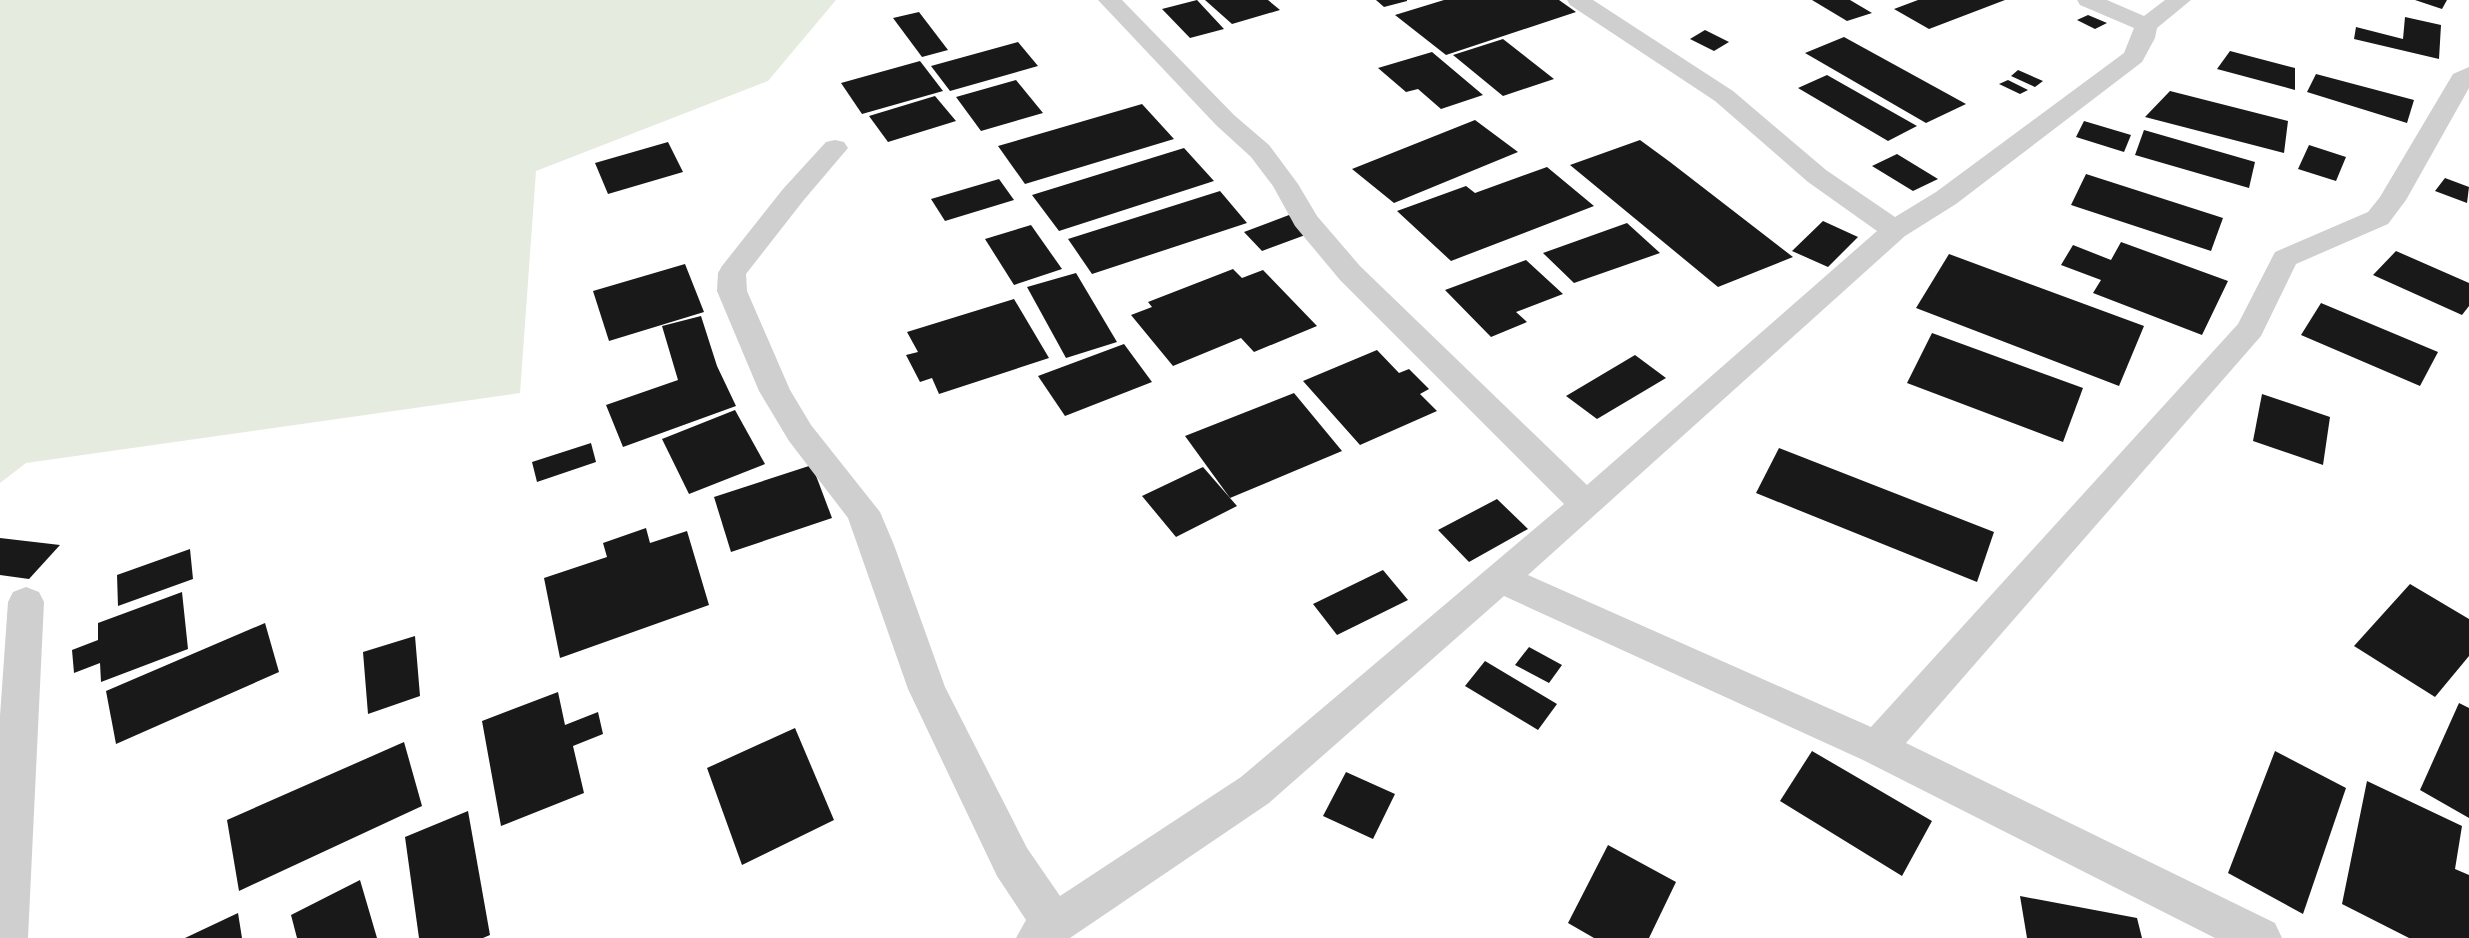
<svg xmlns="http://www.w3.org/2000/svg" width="2469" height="938" font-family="Montserrat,sans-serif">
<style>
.green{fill:#e5ebde}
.building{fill:#191919}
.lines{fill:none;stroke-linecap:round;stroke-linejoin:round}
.minor{fill:#cfcfcf;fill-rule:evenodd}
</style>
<rect width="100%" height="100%" fill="#fff"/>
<!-- green -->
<polygon class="green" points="0,0 836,0 768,81 536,171 520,393 26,463 0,483"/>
<!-- building -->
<g class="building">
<polygon points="1197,0 1224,29 1190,38 1162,9"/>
<polygon points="1205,0 1268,0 1280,10 1232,24"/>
<polygon points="1376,0 1407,0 1407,1 1384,7"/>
<polygon points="1444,0 1559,0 1576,12 1446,55 1395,15"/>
<polygon points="1812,0 1850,0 1872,13 1847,21"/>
<polygon points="1918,0 2005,0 1929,29 1894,9"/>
<polygon points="2415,0 2447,0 2442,9"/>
<polygon points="919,12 948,50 922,57 893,18"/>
<polygon points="2088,15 2107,23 2095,29 2077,20"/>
<polygon points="2405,17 2441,25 2439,59 2354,39 2356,27 2403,39"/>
<polygon points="1705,30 1729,42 1714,51 1690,39"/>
<polygon points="1844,37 1966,104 1926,123 1805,53"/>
<polygon points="1503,39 1554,79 1503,96 1453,55"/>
<polygon points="1018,42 1038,66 950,91 931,66"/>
<polygon points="2230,51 2295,68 2295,90 2217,69"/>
<polygon points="1432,52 1483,95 1441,109 1418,89 1406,92 1378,68"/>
<polygon points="920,61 943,91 862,114 841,83"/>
<polygon points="2018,70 2043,81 2035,87 2011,76"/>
<polygon points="2316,74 2414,100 2407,123 2307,92"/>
<polygon points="1827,75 1917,126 1888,141 1798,88"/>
<polygon points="1016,80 1043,113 981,131 956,97"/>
<polygon points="2008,80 2028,90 2020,94 1999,84"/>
<polygon points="2170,91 2288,121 2284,153 2145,117"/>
<polygon points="935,96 956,121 888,142 869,116"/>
<polygon points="1142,104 1174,139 1025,184 998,146"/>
<polygon points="1475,120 1518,152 1394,203 1352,169"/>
<polygon points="2084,121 2131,135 2124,152 2076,137"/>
<polygon points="2144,130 2255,162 2249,188 2135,155"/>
<polygon points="1640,140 1670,162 1793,257 1718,287 1570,165"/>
<polygon points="668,142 683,172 608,194 595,163"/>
<polygon points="2309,145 2346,157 2336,181 2298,169"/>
<polygon points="1184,148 1214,181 1059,231 1032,195"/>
<polygon points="1897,154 1938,179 1913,191 1872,166"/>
<polygon points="1547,167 1594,206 1451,261 1397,211 1466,186 1475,193"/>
<polygon points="2086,174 2223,218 2211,251 2071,205"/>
<polygon points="2445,178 2469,187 2467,203 2435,191"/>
<polygon points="999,179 1014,200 945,221 931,199"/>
<polygon points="1220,191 1247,223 1092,274 1068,239"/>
<polygon points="1289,215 1308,234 1262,251 1244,232"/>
<polygon points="1823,221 1858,237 1828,267 1792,251"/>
<polygon points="1627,223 1660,253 1574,283 1543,253"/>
<polygon points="1031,225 1062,269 1014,285 985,239"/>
<polygon points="2121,242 2228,281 2202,335 2093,293 2101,280 2061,265 2073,245 2111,260"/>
<polygon points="2396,251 2469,283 2469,306 2462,315 2373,275"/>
<polygon points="1949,254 2144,326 2119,386 1916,308"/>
<polygon points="1526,260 1563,294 1516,312 1527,322 1491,337 1445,290"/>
<polygon points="685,264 704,312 609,341 593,291"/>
<polygon points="1233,269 1242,278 1263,270 1317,326 1254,352 1241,338 1173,366 1131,315 1152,307 1148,302"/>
<polygon points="1076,273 1117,342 1066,358 1027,287"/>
<polygon points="1014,299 1049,358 939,394 932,378 920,382 906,355 918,352 907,332"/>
<polygon points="2321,303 2438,352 2420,386 2301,335"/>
<polygon points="701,316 717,366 736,406 623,447 606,405 678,380 662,326"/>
<polygon points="1932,333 2083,388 2063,442 1907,383"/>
<polygon points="1124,344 1152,382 1065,416 1038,376"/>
<polygon points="1377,350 1399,373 1409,369 1429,389 1420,394 1437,411 1360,445 1303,381"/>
<polygon points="1635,355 1666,378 1597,419 1566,396"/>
<polygon points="1294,393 1342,451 1230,498 1185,436"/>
<polygon points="2262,394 2330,417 2323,465 2253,441"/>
<polygon points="735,410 765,464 689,494 662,439"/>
<polygon points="591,443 596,462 537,482 532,462"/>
<polygon points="1779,448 1994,532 1977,582 1756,493"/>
<polygon points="812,465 832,518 731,552 714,497"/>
<polygon points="1203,467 1237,506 1176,537 1142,496"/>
<polygon points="1497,499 1528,529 1469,562 1438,530"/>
<polygon points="646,528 650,543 687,531 709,605 560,658 544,578 607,557 603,543"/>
<polygon points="0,538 60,545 29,579 0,575"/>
<polygon points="190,549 193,579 118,606 117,575"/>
<polygon points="1383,570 1408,600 1337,635 1313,604"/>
<polygon points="2410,584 2469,619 2469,656 2435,697 2354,646"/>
<polygon points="182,592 188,649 101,682 100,663 74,673 72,650 98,640 98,623"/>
<polygon points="265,623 279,672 116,744 106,691"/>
<polygon points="415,636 420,696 368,714 363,652"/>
<polygon points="1529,647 1562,665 1549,683 1515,665"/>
<polygon points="1485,661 1557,704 1538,730 1465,686"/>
<polygon points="558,692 565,725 598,712 603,734 573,746 584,793 501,826 482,721"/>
<polygon points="2459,703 2469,708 2469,818 2420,790"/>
<polygon points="795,728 834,820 742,865 707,768"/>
<polygon points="404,742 422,806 239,891 227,820"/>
<polygon points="1812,751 1932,821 1902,876 1780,801"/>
<polygon points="2275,751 2346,788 2303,914 2228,873"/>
<polygon points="1346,772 1395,794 1373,839 1323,816"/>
<polygon points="2367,781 2462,826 2455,869 2469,875 2469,938 2409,938 2342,904"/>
<polygon points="468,811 490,935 483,938 419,938 405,837"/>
<polygon points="1608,845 1676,882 1649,938 1594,938 1568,923"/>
<polygon points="360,880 377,938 297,938 291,915"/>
<polygon points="2020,896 2137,918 2142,938 2027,938"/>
<polygon points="238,913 242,938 185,938"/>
</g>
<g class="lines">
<!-- minor -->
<g class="minor">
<polygon points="1098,0 1122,0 1234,115 1269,145 1298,184 1317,216 1360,266 1587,485 1877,231 1808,182 1715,101 1570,5 1567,0 1593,0 1733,91 1826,170 1895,217 1936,192 2124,53 2134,28 2080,5 2077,0 2107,0 2144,16 2165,0 2191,0 2157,28 2155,38 2142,62 1956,204 1905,236 1528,575 1871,727 2238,324 2275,252 2368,212 2380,197 2453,74 2469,67 2469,88 2406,200 2388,224 2296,264 2261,336 1906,743 2275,923 2282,938 2215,938 1863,760 1504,596 1269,803 1070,938 1016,938 1026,920 997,876 908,689 848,518 789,441 759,391 717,291 718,273 722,266 783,189 826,142 835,140 844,142 848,148 803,201 746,274 747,291 790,390 811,425 880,512 894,545 945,687 1027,848 1060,896 1241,777 1564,504 1340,280 1295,226 1273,186 1251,157 1216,125"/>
<polygon points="26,587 39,592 44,602 28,938 0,938 0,716 8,602 13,592"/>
</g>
</g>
</svg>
